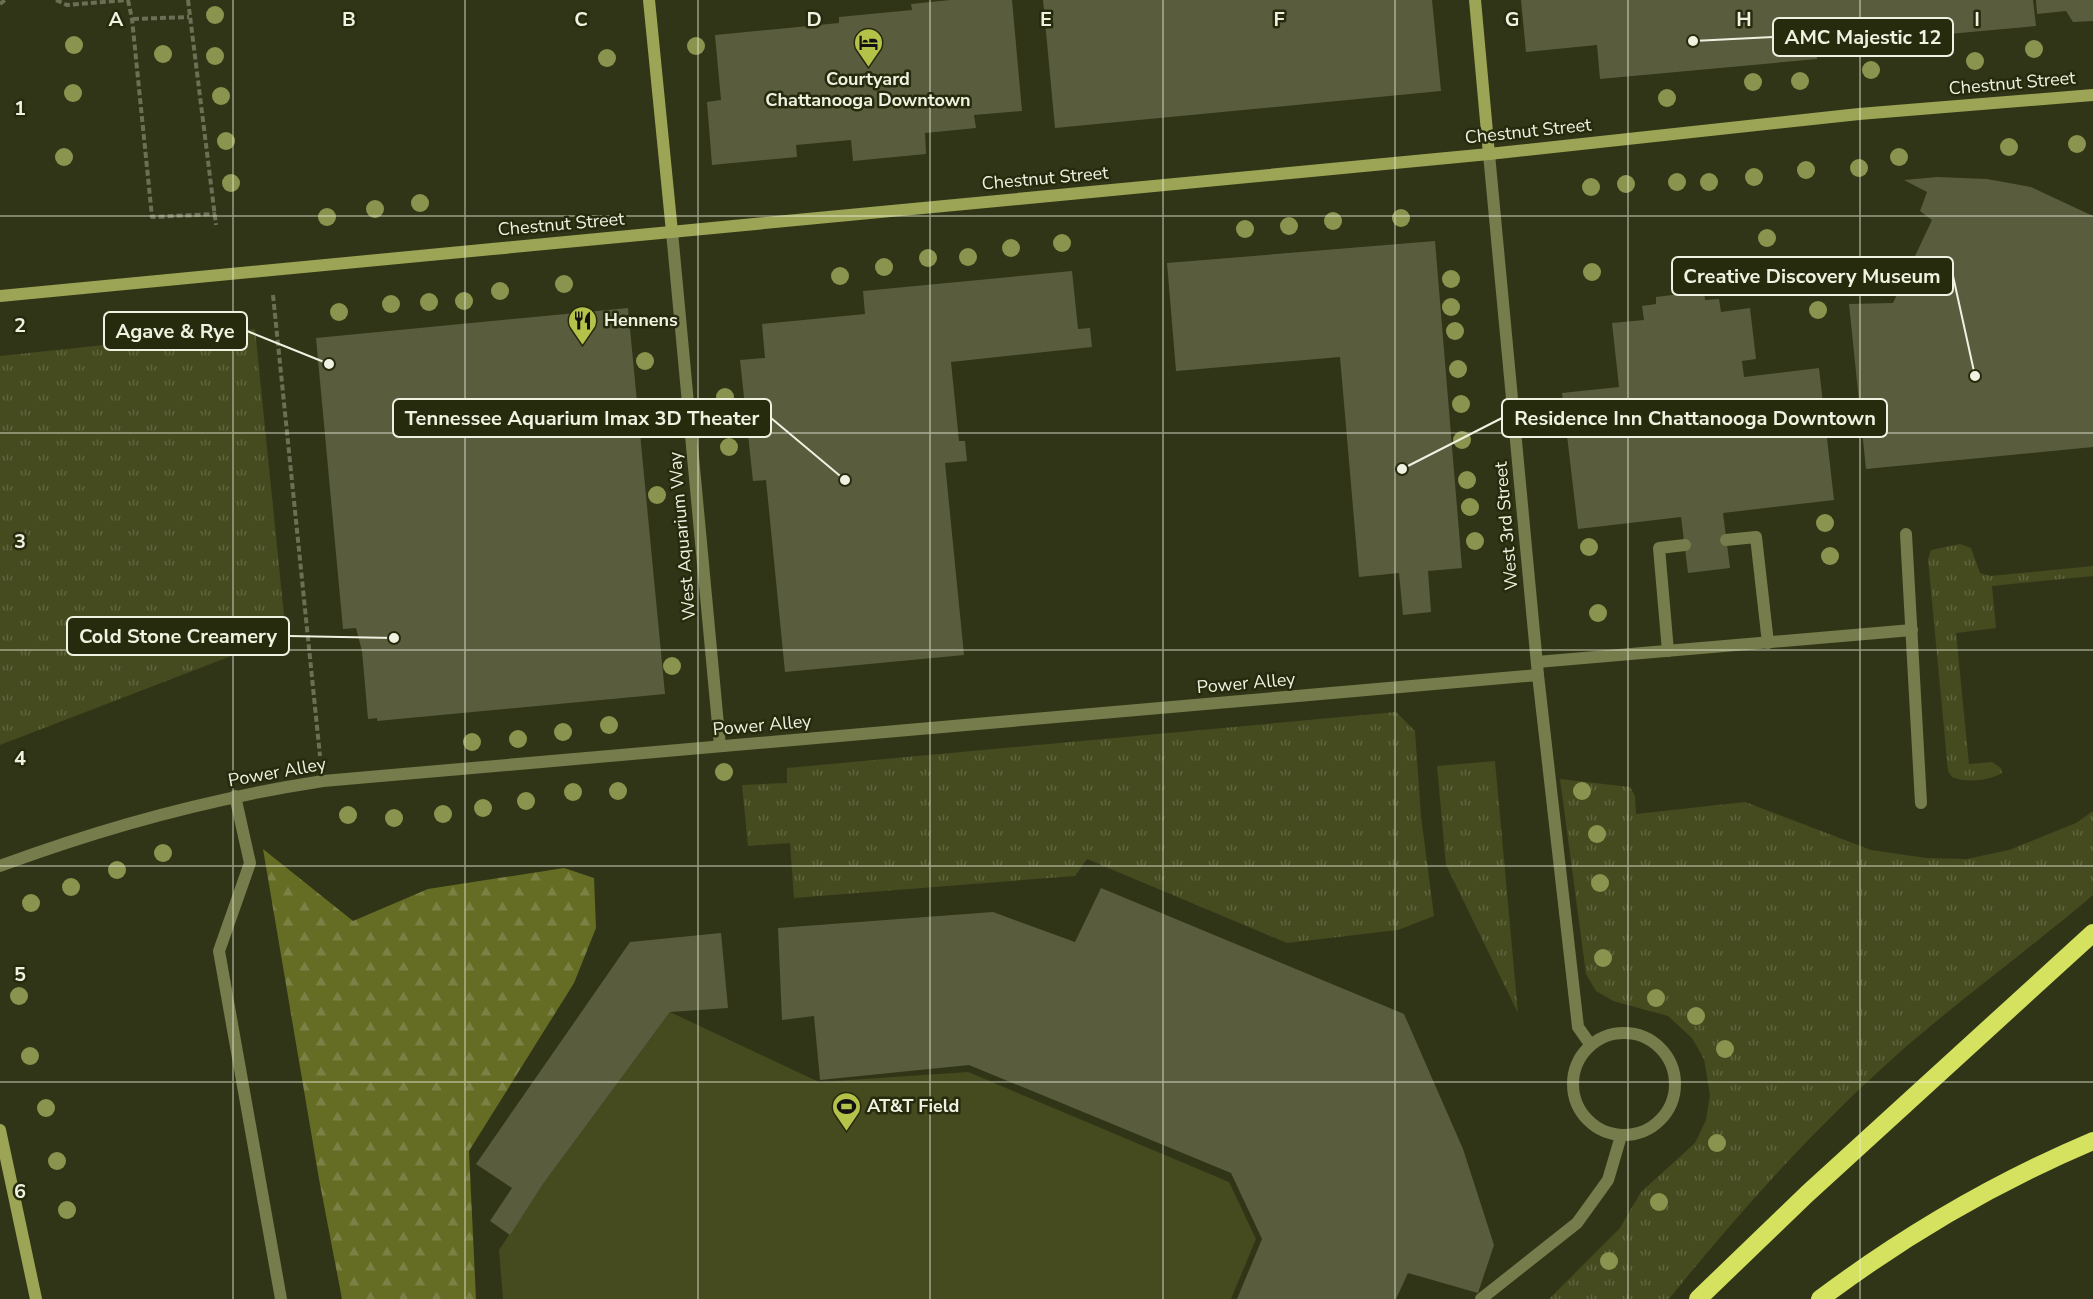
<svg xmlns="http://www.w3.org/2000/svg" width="2093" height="1299" font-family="'Nunito Sans',sans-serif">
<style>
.grass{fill:url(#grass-tufts)}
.forest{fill:url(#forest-firs)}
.pitch{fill:#454a1f}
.building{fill:#595d3e}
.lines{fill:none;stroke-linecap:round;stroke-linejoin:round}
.path{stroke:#6b6f55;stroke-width:4;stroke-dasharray:6 3;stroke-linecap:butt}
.lane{stroke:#767c4b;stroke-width:12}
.street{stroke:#767c4b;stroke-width:12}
.secondary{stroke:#9ca555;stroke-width:12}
.highway{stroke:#d4e25f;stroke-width:18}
.tree{fill:#8b944f}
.grid{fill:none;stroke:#eff2e0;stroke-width:1.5;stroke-opacity:0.55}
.labels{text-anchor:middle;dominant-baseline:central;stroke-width:5;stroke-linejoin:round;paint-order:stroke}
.poi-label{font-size:18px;font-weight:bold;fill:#eff2e0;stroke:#272b0d;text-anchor:start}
.street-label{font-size:18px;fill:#eff2e0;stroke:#272b0d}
.grid-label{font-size:20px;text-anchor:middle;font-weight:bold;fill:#eff2e0;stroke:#272b0d;stroke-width:5;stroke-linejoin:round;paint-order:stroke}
.leader{fill:none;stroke:#eff2e0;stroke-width:2}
.callout-dot{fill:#eff2e0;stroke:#272b0d;stroke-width:2}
.callout{fill:#272b0d;stroke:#eff2e0;stroke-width:2}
.callout-label{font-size:20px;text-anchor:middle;font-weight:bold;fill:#eff2e0}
</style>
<defs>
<pattern id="grass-tufts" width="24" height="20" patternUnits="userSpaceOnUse" patternTransform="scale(1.5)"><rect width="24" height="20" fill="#454a1f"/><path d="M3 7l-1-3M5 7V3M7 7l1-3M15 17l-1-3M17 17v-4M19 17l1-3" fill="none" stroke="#60653f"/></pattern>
<pattern id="forest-firs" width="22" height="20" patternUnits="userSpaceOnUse" patternTransform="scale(1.5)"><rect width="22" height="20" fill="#656c24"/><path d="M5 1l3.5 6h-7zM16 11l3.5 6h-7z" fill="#7b8144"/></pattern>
</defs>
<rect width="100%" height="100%" fill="#313517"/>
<!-- grass -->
<g class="grass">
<polygon points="255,329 286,635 0,745 0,356"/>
<path d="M1960 544 1971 548 1980 573 1990 576 2093 566V576L1992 586 1996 628 1956 633 1969 764 1992 762 2001 768 2002 773C1988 781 1966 783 1952 777L1948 771 1928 559 1931 550Z"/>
<polygon points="1396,712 1415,731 1421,816 1434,916 1398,930 1287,943 1087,859 1075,876 794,898 790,843 748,846 742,785 787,783 787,768"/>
<polygon points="1495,761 1518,1013 1446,865 1437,766"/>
<path d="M1560 779 1630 787 1635 796 1636 814 1745 802 1871 850 1926 858 1967 859 2009 850 2076 823 2093 811V895C2033 946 1969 993 1909 1044 1821 1121 1742 1208 1669 1299H1549L1620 1228 1641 1192 1695 1143 1706 1120 1710 1095 1704 1059 1692 1038 1668 1016 1613 1001 1596 991 1586 974Z"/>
</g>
<!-- forest -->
<polygon class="forest" points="263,849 353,921 428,889 564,868 594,878 596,928 574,983 469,1151 476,1299 342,1299 319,1179"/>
<!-- pitch -->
<polygon class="pitch" points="670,1012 819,1082 968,1072 1229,1182 1256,1239 1231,1299 503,1299 499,1250 543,1184"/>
<!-- building -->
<g class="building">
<polygon points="950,0 1012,0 1022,111 974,115 976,128 925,133 926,154 853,161 851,140 796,145 797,157 712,165 707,102 721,100 715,35 839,23 839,17 912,10 911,4"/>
<polygon points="1043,0 1432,0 1441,91 1055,128"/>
<polygon points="1521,0 2033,0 2036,26 1938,35 1939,48 1906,50 1905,37 1816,45 1817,59 1600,79 1597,45 1526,52"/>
<polygon points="2036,0 2093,0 2093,21 2073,22 2066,11 2037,14"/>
<polygon points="1937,177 1987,179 2031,187 2093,216 2093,447 1866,469 1849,304 1893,303 1932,220 1920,211 1927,192 1904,180"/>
<polygon points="1435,241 1462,568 1428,571 1431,612 1403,615 1399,573 1359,577 1340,357 1176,371 1167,263"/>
<polygon points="1072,271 1078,329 1090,328 1092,347 951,362 959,441 965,441 967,461 945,463 964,655 785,672 766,480 753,481 740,360 765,358 762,324 865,314 863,291"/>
<polygon points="1704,291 1705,300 1719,299 1721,312 1750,308 1756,359 1742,361 1744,377 1819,368 1834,500 1723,513 1730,568 1688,573 1681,517 1578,529 1562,393 1619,387 1612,323 1644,320 1642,306 1656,304 1656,297"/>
<polygon points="628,308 665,694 377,721 377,718 368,719 362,651 356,628 343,629 316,338"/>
<polygon points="1101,888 1404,1014 1463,1149 1494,1245 1478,1293 1408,1273 1396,1299 1237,1299 1262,1239 1231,1173 969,1065 820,1080 814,1016 782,1020 778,928 993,912 1075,942"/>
<polygon points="721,933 728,1008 670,1012 543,1184 510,1235 490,1221 512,1188 476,1164 630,942"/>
</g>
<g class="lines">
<!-- path -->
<g class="path">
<polyline points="56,0 67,5 128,0"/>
<polyline points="128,0 132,19 152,217 216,214"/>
<polyline points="188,0 216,225"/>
<polyline points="0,4 5,0"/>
<polyline points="133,19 189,17"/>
<polyline points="273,295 320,756"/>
</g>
<!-- lane -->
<g class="lane">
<polyline points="1906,534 1921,803"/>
<polyline points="1726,540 1756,537 1768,643"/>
<polyline points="1668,651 1659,548 1685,545"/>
<polyline points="1537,662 1912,630"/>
<polyline points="235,796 250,863 219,951 281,1299"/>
<polyline points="1481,1299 1577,1223 1608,1180 1621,1136"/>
</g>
<!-- street -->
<g class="street">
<polyline points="1489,154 1538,675 1578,1027 1590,1044"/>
<polyline points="672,232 720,746"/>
<path d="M0 866C105 827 212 798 323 781L1538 675"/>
<circle cx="1624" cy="1084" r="51"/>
</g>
<!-- secondary -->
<g class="secondary">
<polyline points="649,0 672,232"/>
<polyline points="1475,0 1489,154"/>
<polyline points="0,296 1489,154 1859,114 2093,95"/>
<polyline points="0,1130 36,1299"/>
</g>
<!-- highway -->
<g class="highway">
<polyline points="1698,1299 1807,1194 2093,933"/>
<path d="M1820 1299C1904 1236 1996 1182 2093 1141"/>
</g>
</g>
<!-- trees -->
<g class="tree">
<circle cx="215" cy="15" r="9"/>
<circle cx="74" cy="45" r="9"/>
<circle cx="696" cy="46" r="9"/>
<circle cx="2034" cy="49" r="9"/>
<circle cx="163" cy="54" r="9"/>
<circle cx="215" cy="56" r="9"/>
<circle cx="607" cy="58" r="9"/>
<circle cx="1975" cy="61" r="9"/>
<circle cx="1871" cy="70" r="9"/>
<circle cx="1800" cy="81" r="9"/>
<circle cx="1753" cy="82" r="9"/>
<circle cx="73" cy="93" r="9"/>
<circle cx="221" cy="96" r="9"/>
<circle cx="1667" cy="98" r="9"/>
<circle cx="226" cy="141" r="9"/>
<circle cx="2077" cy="144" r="9"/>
<circle cx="2009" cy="147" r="9"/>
<circle cx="64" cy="157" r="9"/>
<circle cx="1899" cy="157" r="9"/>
<circle cx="1859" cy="168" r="9"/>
<circle cx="1806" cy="170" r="9"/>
<circle cx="1754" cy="177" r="9"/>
<circle cx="1677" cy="182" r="9"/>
<circle cx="1709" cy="182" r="9"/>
<circle cx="231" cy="183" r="9"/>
<circle cx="1626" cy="184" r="9"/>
<circle cx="1591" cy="187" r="9"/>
<circle cx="420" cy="203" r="9"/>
<circle cx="375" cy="209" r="9"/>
<circle cx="327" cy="217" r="9"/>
<circle cx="1401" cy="218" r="9"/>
<circle cx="1333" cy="221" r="9"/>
<circle cx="1289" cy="226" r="9"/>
<circle cx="1245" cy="229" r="9"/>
<circle cx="1767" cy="238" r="9"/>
<circle cx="1062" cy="243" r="9"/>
<circle cx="1011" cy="248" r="9"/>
<circle cx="968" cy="257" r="9"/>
<circle cx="928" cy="258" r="9"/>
<circle cx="884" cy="267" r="9"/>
<circle cx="1592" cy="272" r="9"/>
<circle cx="840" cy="276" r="9"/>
<circle cx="1451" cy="279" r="9"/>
<circle cx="564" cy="284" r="9"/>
<circle cx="500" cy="291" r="9"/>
<circle cx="464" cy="301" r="9"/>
<circle cx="429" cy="302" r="9"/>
<circle cx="391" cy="304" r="9"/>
<circle cx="1451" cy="307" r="9"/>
<circle cx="1818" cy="310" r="9"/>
<circle cx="339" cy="312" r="9"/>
<circle cx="1455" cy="331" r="9"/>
<circle cx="645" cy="361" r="9"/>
<circle cx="1458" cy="369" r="9"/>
<circle cx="725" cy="397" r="9"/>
<circle cx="1461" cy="404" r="9"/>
<circle cx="1462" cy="440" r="9"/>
<circle cx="729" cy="447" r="9"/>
<circle cx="1467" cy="480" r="9"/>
<circle cx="657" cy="495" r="9"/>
<circle cx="1470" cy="507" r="9"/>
<circle cx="1825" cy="523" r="9"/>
<circle cx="1475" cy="541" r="9"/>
<circle cx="1589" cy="547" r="9"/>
<circle cx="1830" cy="556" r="9"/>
<circle cx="1598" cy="613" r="9"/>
<circle cx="672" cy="666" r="9"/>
<circle cx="609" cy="725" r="9"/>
<circle cx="563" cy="732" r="9"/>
<circle cx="518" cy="739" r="9"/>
<circle cx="472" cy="742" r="9"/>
<circle cx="724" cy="772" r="9"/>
<circle cx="618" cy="791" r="9"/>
<circle cx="1582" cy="791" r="9"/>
<circle cx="573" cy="792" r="9"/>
<circle cx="526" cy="801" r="9"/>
<circle cx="483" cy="808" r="9"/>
<circle cx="443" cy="814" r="9"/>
<circle cx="348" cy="815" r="9"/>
<circle cx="394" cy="818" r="9"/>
<circle cx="1597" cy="834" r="9"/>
<circle cx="163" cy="853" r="9"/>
<circle cx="117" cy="870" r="9"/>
<circle cx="1600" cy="883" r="9"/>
<circle cx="71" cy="887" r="9"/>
<circle cx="31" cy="903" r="9"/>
<circle cx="1603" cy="958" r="9"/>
<circle cx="19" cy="996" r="9"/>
<circle cx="1656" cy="998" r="9"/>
<circle cx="1696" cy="1016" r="9"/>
<circle cx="1725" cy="1049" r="9"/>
<circle cx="30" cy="1056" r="9"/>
<circle cx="46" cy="1108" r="9"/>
<circle cx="1717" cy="1143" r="9"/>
<circle cx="57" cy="1161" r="9"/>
<circle cx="1659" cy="1202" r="9"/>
<circle cx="67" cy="1210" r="9"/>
<circle cx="1609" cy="1261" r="9"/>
</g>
<!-- grid -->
<path class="grid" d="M233 0V1299M465 0V1299M698 0V1299M930 0V1299M1163 0V1299M1395 0V1299M1628 0V1299M1860 0V1299M0 216H2093M0 433H2093M0 650H2093M0 866H2093M0 1082H2093"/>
<!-- icons -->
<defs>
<symbol id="hotel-pin" viewBox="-11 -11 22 30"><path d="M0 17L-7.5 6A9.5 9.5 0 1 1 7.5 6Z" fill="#b5c249" stroke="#272b0d"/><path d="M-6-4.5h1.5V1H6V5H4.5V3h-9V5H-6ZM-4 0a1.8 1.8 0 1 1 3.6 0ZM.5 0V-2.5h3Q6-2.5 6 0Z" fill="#111"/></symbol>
<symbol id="restaurant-pin" viewBox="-11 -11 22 30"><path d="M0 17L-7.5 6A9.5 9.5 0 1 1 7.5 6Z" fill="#b5c249" stroke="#272b0d"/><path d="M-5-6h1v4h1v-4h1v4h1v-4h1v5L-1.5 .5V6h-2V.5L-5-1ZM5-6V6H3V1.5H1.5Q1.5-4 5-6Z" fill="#111"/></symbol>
<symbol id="stadium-pin" viewBox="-11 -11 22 30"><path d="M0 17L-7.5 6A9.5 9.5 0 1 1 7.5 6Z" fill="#b5c249" stroke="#272b0d"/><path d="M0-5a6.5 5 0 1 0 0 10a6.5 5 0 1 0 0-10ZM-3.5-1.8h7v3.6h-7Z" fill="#111"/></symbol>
</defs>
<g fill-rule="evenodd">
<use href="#hotel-pin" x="852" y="26" width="33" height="45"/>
<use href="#restaurant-pin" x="566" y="304" width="33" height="45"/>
<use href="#stadium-pin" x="830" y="1090" width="33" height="45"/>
</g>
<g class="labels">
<!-- poi labels -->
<g class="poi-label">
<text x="868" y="79" text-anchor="middle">Courtyard<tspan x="868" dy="21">Chattanooga Downtown</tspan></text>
<text x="604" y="320">Hennens</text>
<text x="867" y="1106">AT&amp;T Field</text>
</g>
<!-- street labels -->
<g class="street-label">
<text transform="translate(2012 83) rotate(-5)">Chestnut Street</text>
<text transform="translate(1528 131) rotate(-6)">Chestnut Street</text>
<text transform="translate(1045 178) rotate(-5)">Chestnut Street</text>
<text transform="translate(561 224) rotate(-5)">Chestnut Street</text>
<text transform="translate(1506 526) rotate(-95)">West 3rd Street</text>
<text transform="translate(682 536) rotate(-95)">West Aquarium Way</text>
<text transform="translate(1246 683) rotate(-5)">Power Alley</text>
<text transform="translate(762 725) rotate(-5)">Power Alley</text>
<text transform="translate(277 772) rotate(-10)">Power Alley</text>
</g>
</g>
<g class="grid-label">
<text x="116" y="26">A</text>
<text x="349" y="26">B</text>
<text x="581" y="26">C</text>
<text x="814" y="26">D</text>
<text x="1046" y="26">E</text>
<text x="1279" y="26">F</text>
<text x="1512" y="26">G</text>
<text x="1744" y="26">H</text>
<text x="1977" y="26">I</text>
<text x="20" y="115">1</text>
<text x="20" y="332">2</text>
<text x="20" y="548">3</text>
<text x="20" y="765">4</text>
<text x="20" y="981">5</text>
<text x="20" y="1198">6</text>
</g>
<!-- callouts -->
<path class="leader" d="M1693 41L1773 37M1975 376L1953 276M329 364L247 331M845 480L771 418M1402 469L1502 418M394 638L289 636"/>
<g class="callout-dot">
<circle cx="1693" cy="41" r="6"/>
<circle cx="1975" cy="376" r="6"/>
<circle cx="329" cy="364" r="6"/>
<circle cx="845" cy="480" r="6"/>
<circle cx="1402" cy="469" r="6"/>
<circle cx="394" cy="638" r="6"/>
</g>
<g class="callout">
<rect x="1773" y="18" width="180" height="38" rx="6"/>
<rect x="1672" y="257" width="281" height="38" rx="6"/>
<rect x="104" y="312" width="143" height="38" rx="6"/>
<rect x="393" y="399" width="378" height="38" rx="6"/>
<rect x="1502" y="399" width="385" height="38" rx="6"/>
<rect x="67" y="617" width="222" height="38" rx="6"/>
</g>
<g class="callout-label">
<text x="1863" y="44">AMC Majestic 12</text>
<text x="1812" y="283">Creative Discovery Museum</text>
<text x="175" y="338">Agave &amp; Rye</text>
<text x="582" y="425">Tennessee Aquarium Imax 3D Theater</text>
<text x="1695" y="425">Residence Inn Chattanooga Downtown</text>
<text x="178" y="643">Cold Stone Creamery</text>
</g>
</svg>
